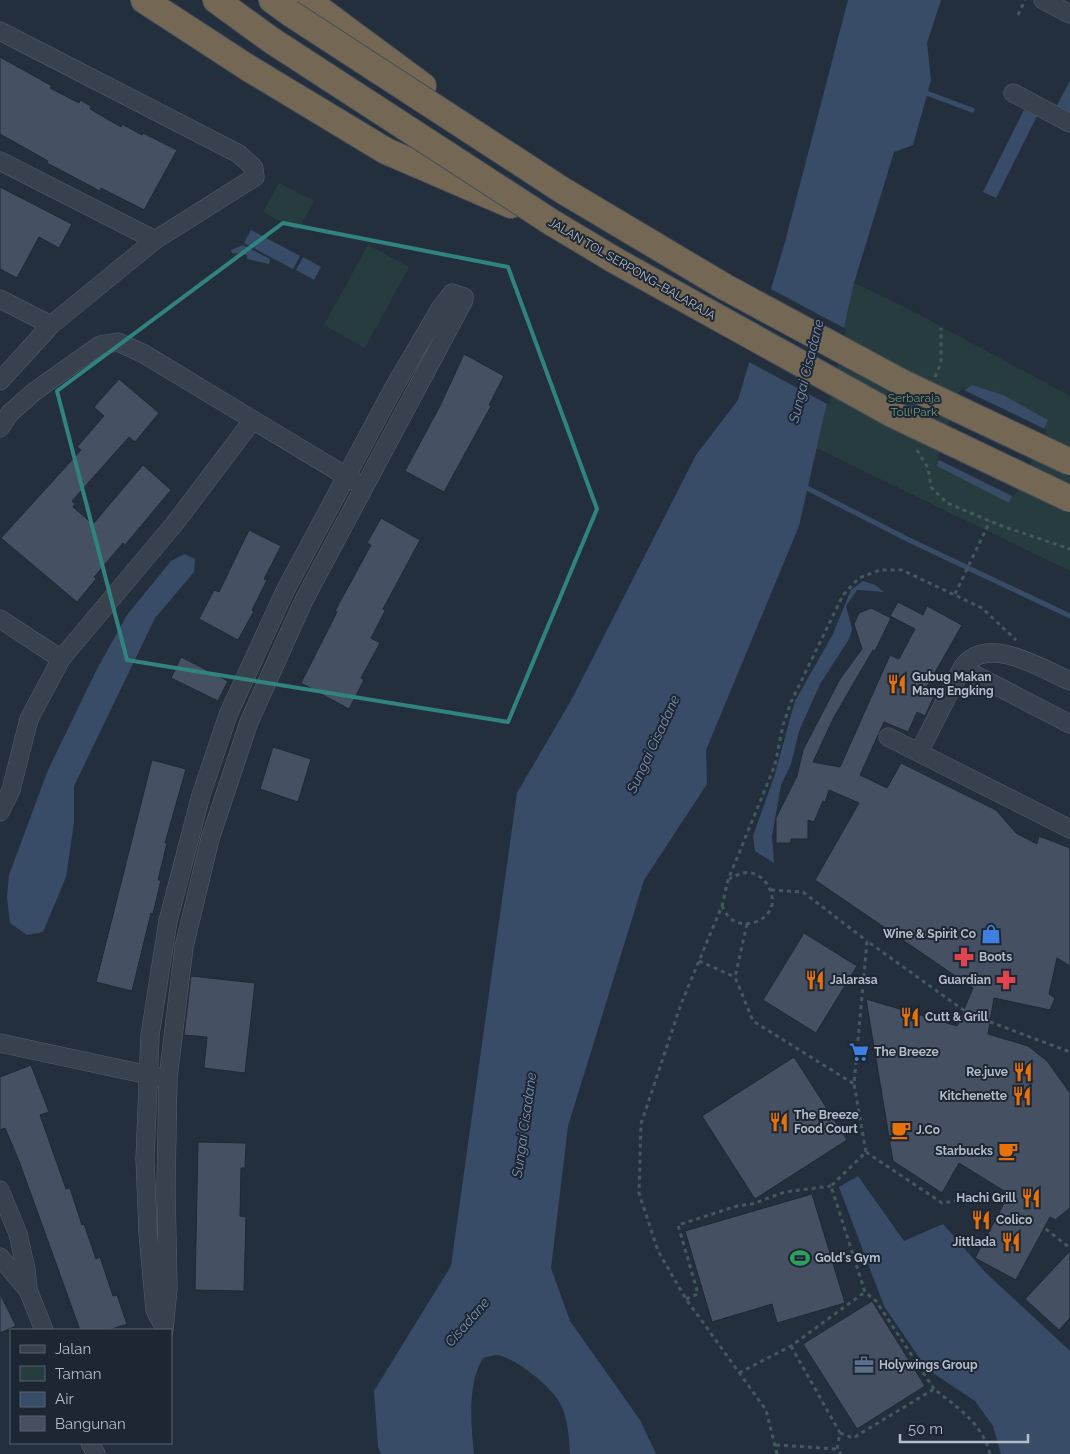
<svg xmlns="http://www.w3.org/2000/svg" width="1070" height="1454" font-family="Raleway,sans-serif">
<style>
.green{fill:#263c3f}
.water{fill:#394c67}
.pier{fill:#242f3e}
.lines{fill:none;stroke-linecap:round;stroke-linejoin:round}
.stream{stroke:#394c67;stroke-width:5}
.building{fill:#455162;stroke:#1f2835}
.minor-casing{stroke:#565f6c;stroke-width:19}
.highway-casing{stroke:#434c59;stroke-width:28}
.path{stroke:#44595c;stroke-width:3;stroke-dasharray:4 4;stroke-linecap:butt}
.minor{stroke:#38414e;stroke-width:18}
.highway{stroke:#746855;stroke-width:26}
.highway-bridge-casing{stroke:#434c59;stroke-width:28;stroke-linecap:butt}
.highway-bridge{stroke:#746855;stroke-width:26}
.marked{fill:none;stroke:#308480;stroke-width:4;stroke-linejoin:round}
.labels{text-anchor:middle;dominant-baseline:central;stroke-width:4;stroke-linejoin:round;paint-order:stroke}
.street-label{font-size:12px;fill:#b4bcc9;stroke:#1d2633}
.park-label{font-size:12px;fill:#6b9a76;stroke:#1d2633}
.poi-label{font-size:12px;font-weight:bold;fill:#b4bcc9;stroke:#1d2633;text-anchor:start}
.water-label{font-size:14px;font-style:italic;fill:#7c92b1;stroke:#1d2633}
</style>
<rect width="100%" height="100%" fill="#242f3e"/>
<!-- green -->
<g class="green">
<polygon points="279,183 314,201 298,231 263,212"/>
<polygon points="368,245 409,267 365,348 324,325"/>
<polygon points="854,283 905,307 1070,396 1070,571 816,448"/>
</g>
<!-- water -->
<g class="water">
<path d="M848 0H941L927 43 931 80 913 145 894 152 854 283 799 526 706 750 707 784 644 880 568 1126 551 1268 570 1321 640 1420 656 1454H570C569 1437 568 1420 561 1405 553 1388 517 1359 498 1355 494 1355 487 1357 483 1358 467 1385 471 1424 474 1454H381L378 1447 374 1391 451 1266 517 793 573 697 696 455 738 400 785 242Z"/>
<polygon points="1070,81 1070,114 1056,107"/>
<polygon points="1024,110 1037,116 996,198 983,192"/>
<polygon points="251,230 300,256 293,269 244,243"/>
<polygon points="243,245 270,259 269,264 247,259 247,255 232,253 231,250"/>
<polygon points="303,257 321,267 314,280 296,270"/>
<polygon points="972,385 1003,395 1048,420 1009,503 937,466 961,393"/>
<polygon points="184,554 195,559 194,572 155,618 74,786 74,822 66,877 43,932 27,935 10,923 7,897 9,875 48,770 97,669 127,615 171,561"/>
<polygon points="863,581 875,585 884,592 857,590 846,606 852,629 849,639 820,684 799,731 791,764 781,785 772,836 774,863 755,851 753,836 775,774 795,701 833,634 851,590"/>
<polygon points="858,1176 904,1241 943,1224 985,1272 1070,1351 1070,1454 1001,1454 993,1426 975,1401 927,1369 884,1306 839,1187"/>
</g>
<!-- pier -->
<g class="pier">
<polygon points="769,288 846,329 829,405 747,361"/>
<polygon points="962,389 1047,430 1014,497 937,459 959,392"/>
</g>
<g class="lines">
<!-- stream -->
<g class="stream">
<polyline points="921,91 972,110"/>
<polyline points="803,486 909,540 1070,616"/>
</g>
</g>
<!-- building -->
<g class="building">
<polygon points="0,57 52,86 50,88 79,103 80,100 91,106 90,109 121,127 122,124 142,135 143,133 177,150 144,210 101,188 100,191 47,163 48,161 0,134"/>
<polygon points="0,187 72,224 59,248 39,237 17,278 0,269"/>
<polygon points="464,354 504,376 489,405 491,406 444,492 405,471 440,406"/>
<polygon points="119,379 159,413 135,442 129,437 72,501 75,504 73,507 93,524 143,465 171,490 125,545 123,543 94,577 96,579 77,602 1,538 81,450 77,447 104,416 94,407"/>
<polygon points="381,518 420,540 383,609 385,611 371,638 380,643 361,678 364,680 349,709 301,683 337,612 335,611 371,545 367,543"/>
<polygon points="249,530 281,546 264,579 267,580 252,610 254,611 238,640 199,619 214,590 219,592"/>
<polygon points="898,602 923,615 927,606 962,625 925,690 935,694 925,716 917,712 908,732 884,722 860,775 887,788 901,763 996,810 1016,833 1037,844 1039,836 1070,848 1070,966 1057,958 1049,994 1055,998 1050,1010 994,998 988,1034 1028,1046 1047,1061 1070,1093 1070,1208 1055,1220 1050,1217 1016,1280 975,1258 1009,1194 959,1163 942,1193 893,1161 866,999 957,1026 973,988 815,880 859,803 829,790 825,802 823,801 814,822 808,820 808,839 791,839 791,843 776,843 776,818 797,776 803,750 840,679 862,649 854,624 859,613 871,608 891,618 875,651 873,650 834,717 813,762 840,767 890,655 899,659 915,629 890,616"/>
<polygon points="181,657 228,681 218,701 171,678"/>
<polygon points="273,747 311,759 298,802 260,789"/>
<polygon points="152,760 186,769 165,843 167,843 158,880 161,880 153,914 151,913 132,991 96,982"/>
<polygon points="804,933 857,966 816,1033 763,1000"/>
<polygon points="191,976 255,983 245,1073 204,1068 207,1037 184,1035"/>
<polygon points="794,1057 847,1140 755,1199 702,1116"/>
<polygon points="31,1065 49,1112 40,1115 66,1189 70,1188 82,1225 84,1224 96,1259 100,1257 113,1296 117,1295 127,1324 109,1330 80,1330 19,1161 5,1128 0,1130 0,1077"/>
<polygon points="198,1142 246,1143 245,1168 241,1168 240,1216 246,1217 244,1291 195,1290"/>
<polygon points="812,1194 845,1303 777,1323 772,1304 712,1322 685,1231"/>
<polygon points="1070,1251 1070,1318 1059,1330 1025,1299"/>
<polygon points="0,1294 16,1326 0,1333"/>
<polygon points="872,1301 925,1386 857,1429 803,1344"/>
</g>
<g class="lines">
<defs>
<g id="minor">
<polyline points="1043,0 1070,14"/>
<polyline points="0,31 239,154 254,168 255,177 155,240 51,325 0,381"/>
<polyline points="1013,93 1070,123"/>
<polyline points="0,161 155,240"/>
<polyline points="0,299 51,325"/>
<polyline points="0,428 10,413 35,391 100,345 118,342 144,354 354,481"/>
<polyline points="0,619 61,659"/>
<path d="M962 668C986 633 1040 668 1070 681"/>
<polyline points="888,737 1070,829"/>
<polyline points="919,752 962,668 1070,724"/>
<polyline points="0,812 11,790 29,719 61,659 175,523 253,420"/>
<polyline points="0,1043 158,1077"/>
<polyline points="0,1190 18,1234 26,1269 28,1290 44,1330"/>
<polyline points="0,1257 28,1290"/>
<polyline points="164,1330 168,1288 166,1186 168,1078 184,947 210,839 249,722 304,600 464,300 464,297 452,293 441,307 393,389 285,591 228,715 201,795 168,921 150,1035 145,1159 148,1233 155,1310 164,1327"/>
<polyline points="90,1443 96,1454"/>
</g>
<g id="highway">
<polyline points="144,0 250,69 386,151 511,205"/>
<polyline points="216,0 271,40"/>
<polyline points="272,0 290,13"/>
<polyline points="307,0 423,86"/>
</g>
</defs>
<!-- minor casing -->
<use href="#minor" class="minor-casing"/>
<!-- highway casing -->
<use href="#highway" class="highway-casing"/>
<!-- path -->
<g class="path">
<polyline points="1018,15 1025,0"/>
<polyline points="935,377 941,363 941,328"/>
<polyline points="917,450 928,468 931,487 947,503 1002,526 1070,549"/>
<polyline points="955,594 990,521"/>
<polyline points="771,890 803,892 867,941"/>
<path d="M722 906C724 910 727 916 731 919 744 929 768 922 772 905 775 889 760 869 743 873 738 874 733 877 729 879"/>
<polyline points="747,924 735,977 753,1021 854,1084"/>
<polyline points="699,961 735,977"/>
<polyline points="866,1152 942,1203 1001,1194 1070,1248"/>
<polyline points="686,1299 698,1294 678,1225 737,1206 752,1204 785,1192 831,1186"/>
<polyline points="791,1346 840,1433 837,1449 841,1454"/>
<polyline points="739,1373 791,1346 865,1292"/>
<polyline points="934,1389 876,1301 865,1292 831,1186 866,1152 854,1084 867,941 969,1014 1070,1052"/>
<path d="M840 1433 853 1438 934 1389C957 1407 983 1424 990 1454"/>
<polyline points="776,1445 837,1449"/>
<polyline points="777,1454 766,1410 686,1299 658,1251 639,1193 641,1124 681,1004 722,906 728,880 775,765 783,725 791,702 843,595 859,578 880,570 902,570 982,608 1016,640"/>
</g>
<!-- minor -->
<use href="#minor" class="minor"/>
<!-- highway -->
<use href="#highway" class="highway"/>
<defs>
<g id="highway-bridge">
<polyline points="290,13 562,190 725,287 903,383 1070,462"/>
<polyline points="271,40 551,222 616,261 890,413 1070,499"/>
</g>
</defs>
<!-- highway-bridge casing -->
<use href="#highway-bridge" class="highway-bridge-casing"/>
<!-- highway-bridge -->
<use href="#highway-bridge" class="highway-bridge"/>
</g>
<!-- marked area -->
<path class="marked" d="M283 223 508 267 597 509 508 722 127 660 57 391Z"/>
<!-- icons -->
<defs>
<symbol id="restaurant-bare" viewBox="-9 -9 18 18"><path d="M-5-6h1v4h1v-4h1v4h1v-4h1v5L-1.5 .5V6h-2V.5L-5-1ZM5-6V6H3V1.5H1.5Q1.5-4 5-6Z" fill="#e8710a" stroke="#1d2633" stroke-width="2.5" paint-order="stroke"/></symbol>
<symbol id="shop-bare" viewBox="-9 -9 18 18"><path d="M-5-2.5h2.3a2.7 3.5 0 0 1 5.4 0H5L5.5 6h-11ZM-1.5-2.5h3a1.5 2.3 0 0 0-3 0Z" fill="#3f7fe0" stroke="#1d2633" stroke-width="2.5" paint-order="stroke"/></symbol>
<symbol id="pharmacy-bare" viewBox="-9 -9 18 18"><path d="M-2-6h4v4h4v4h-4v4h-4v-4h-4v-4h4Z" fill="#e0444e" stroke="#1d2633" stroke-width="2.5" paint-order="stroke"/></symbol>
<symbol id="supermarket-bare" viewBox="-9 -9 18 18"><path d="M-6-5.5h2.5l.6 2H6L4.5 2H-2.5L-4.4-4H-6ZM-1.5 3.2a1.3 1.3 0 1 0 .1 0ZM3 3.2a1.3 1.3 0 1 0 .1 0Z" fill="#3f7fe0" stroke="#1d2633" stroke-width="2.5" paint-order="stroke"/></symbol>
<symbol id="cafe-bare" viewBox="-9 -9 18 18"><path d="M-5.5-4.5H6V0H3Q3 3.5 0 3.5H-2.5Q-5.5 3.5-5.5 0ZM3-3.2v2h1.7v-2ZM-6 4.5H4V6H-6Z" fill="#e8710a" stroke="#1d2633" stroke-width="2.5" paint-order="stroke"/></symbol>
<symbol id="stadium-bare" viewBox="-9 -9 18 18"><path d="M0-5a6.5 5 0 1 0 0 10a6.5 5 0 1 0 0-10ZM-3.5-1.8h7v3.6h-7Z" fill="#2e9e5b" stroke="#1d2633" stroke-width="2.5" paint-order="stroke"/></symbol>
<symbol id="office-bare" viewBox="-9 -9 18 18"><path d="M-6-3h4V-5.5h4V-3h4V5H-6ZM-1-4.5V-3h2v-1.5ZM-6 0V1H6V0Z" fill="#5c6f8a" stroke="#1d2633" stroke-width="2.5" paint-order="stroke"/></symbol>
</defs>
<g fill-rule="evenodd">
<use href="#restaurant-bare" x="883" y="670" width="28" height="28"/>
<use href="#shop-bare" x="977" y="920" width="28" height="28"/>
<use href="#pharmacy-bare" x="950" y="943" width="28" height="28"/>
<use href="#restaurant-bare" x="801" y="966" width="28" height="28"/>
<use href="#pharmacy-bare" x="992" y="966" width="28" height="28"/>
<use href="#restaurant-bare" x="896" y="1003" width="28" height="28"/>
<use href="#supermarket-bare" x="845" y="1038" width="28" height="28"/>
<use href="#restaurant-bare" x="1009" y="1058" width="28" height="28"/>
<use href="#restaurant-bare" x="1008" y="1082" width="28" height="28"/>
<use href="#restaurant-bare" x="765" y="1108" width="28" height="28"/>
<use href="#cafe-bare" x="887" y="1116" width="28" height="28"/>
<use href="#cafe-bare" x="994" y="1137" width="28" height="28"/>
<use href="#restaurant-bare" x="1017" y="1184" width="28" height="28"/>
<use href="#restaurant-bare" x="967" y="1206" width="28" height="28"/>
<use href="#restaurant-bare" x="997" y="1228" width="28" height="28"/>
<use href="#stadium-bare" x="786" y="1244" width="28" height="28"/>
<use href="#office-bare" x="850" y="1351" width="28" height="28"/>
</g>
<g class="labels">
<!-- street labels -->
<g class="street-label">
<text transform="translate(632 269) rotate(30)">JALAN TOL SERPONG–BALARAJA</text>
</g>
<!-- park labels -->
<g class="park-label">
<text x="914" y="398">Serbaraja<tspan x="914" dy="14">Toll Park</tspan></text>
</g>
<!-- poi labels -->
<g class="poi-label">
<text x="912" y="677">Gubug Makan<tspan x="912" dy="14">Mang Engking</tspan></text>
<text x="976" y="934" text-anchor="end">Wine &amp; Spirit Co</text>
<text x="979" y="957">Boots</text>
<text x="830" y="980">Jalarasa</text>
<text x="991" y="980" text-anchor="end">Guardian</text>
<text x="925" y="1017">Cutt &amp; Grill</text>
<text x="874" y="1052">The Breeze</text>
<text x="1008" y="1072" text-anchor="end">Re.juve</text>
<text x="1007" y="1096" text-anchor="end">Kitchenette</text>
<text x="794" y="1115">The Breeze<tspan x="794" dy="14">Food Court</tspan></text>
<text x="916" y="1130">J.Co</text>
<text x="993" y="1151" text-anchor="end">Starbucks</text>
<text x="1016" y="1198" text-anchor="end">Hachi Grill</text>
<text x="996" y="1220">Colico</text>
<text x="996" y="1242" text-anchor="end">Jittlada</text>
<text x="815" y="1258">Gold's Gym</text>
<text x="879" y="1365">Holywings Group</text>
</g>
<!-- water labels -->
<g class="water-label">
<text transform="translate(806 371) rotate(-76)">Sungai Cisadane</text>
<text transform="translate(653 744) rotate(-65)">Sungai Cisadane</text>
<text transform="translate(524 1125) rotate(-82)">Sungai Cisadane</text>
<text transform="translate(467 1322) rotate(-49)">Cisadane</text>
</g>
</g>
<!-- legend -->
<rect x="10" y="1329" width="162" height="115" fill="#1d2633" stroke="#59626f"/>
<rect x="20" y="1345" width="25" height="8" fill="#38414e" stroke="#59626f"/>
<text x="55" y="1354" font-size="15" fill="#b4bcc9">Jalan</text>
<rect x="20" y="1366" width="25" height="15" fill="#263c3f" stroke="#59626f"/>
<text x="55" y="1379" font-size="15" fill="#b4bcc9">Taman</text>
<rect x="20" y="1392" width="25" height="15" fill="#394c67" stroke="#59626f"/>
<text x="55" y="1404" font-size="15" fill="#b4bcc9">Air</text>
<rect x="20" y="1416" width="25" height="15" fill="#455162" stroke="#59626f"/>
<text x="55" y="1429" font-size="15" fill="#b4bcc9">Bangunan</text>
<!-- scale -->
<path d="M900 1434v8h128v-8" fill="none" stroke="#b4bcc9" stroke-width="2.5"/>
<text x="908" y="1434" font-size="15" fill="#b4bcc9" stroke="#1d2633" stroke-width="4" paint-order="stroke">50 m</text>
</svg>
